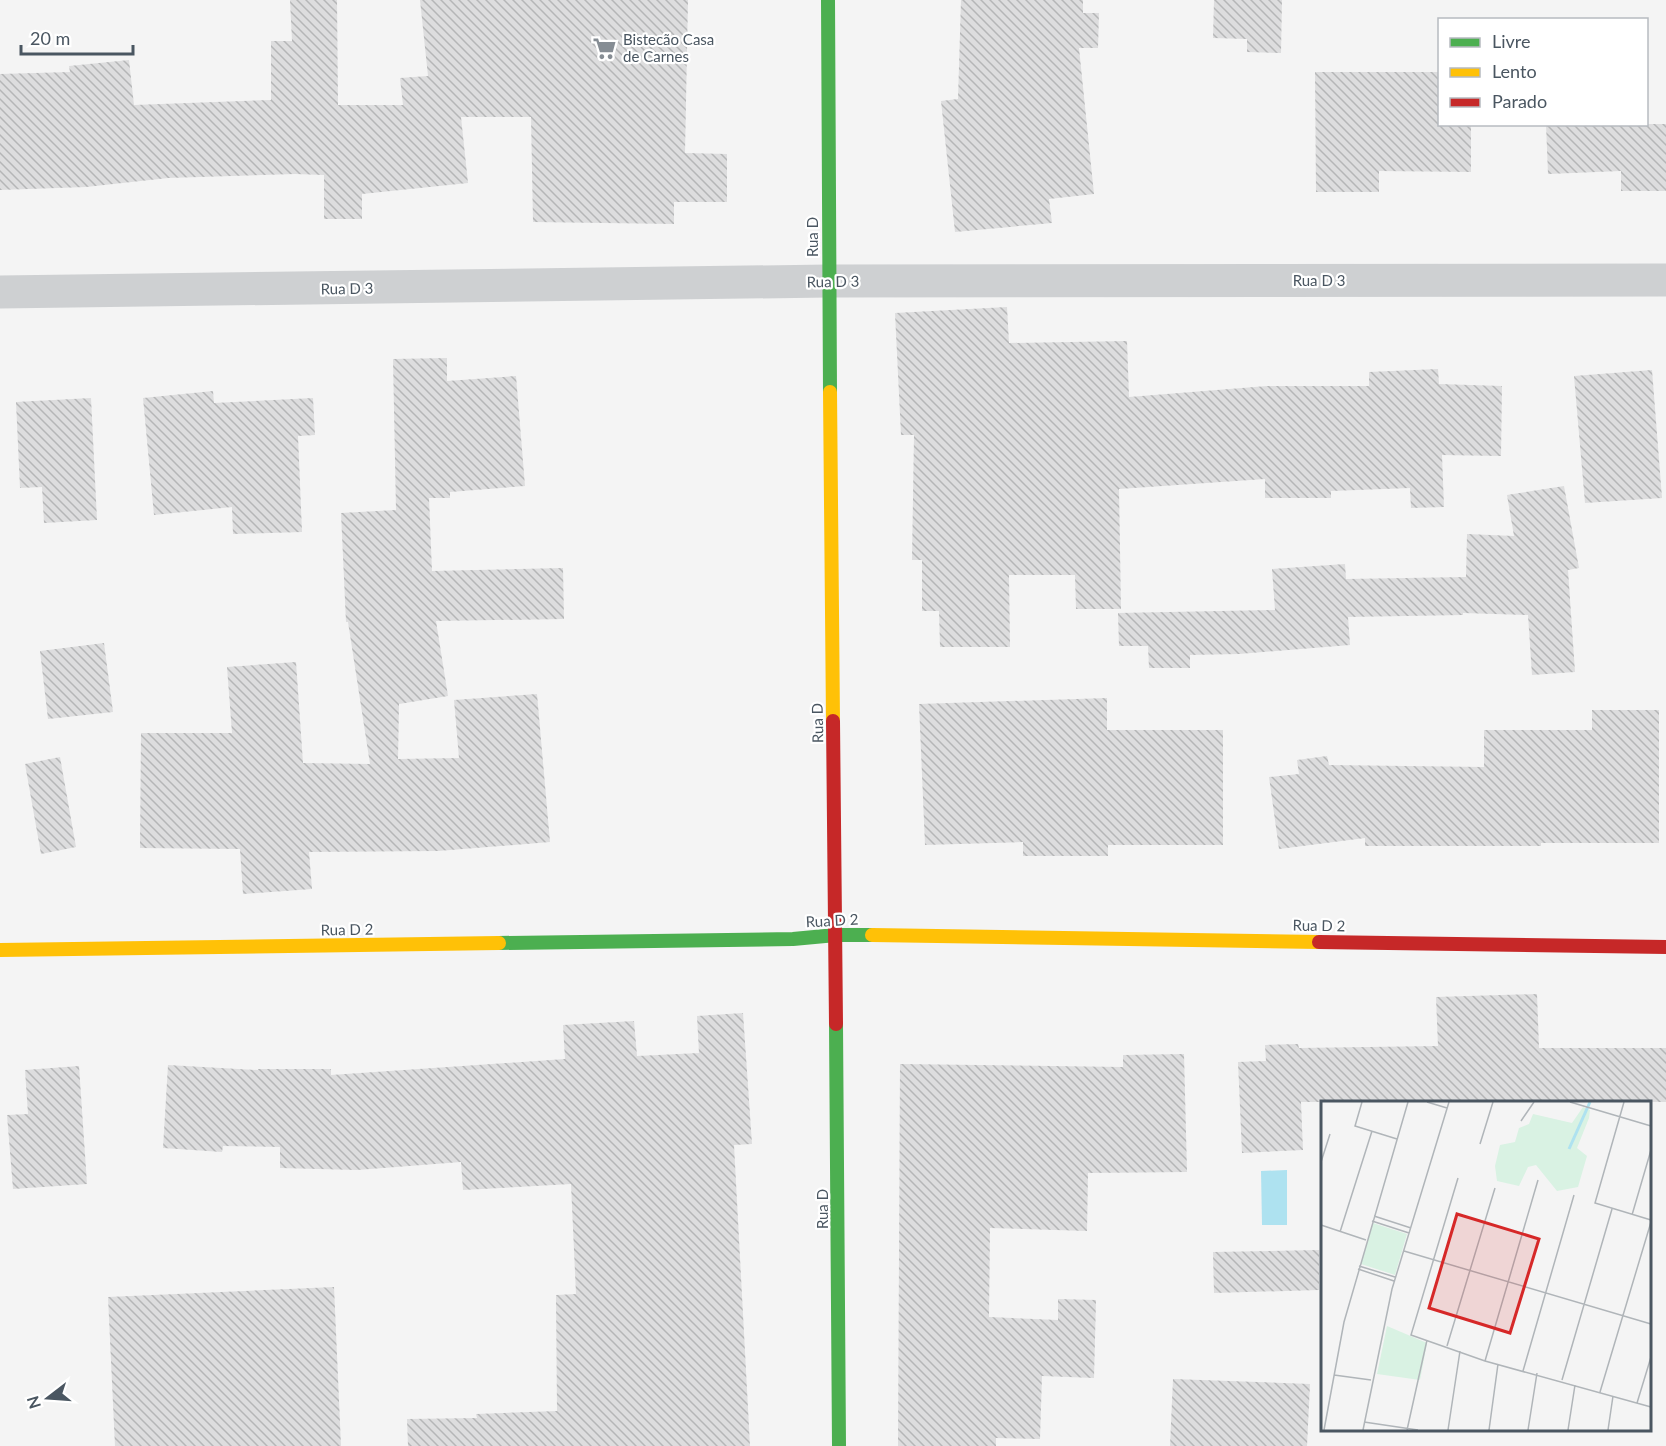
<svg xmlns="http://www.w3.org/2000/svg" width="1666" height="1446" font-family="Lato,sans-serif">
<style>
.water{fill:#aee2f0}
.building{fill:url(#building-back-hatch)}
.lines{fill:none;stroke-linecap:round;stroke-linejoin:round}
.street{stroke:#ced0d2;stroke-width:33}
.fast{stroke:#4caf50;stroke-width:14}
.slow{stroke:#ffc107;stroke-width:14}
.jam{stroke:#c62828;stroke-width:14}
.labels{text-anchor:middle;dominant-baseline:central;stroke-width:4.5;stroke-linejoin:round;paint-order:stroke}
.poi-label{font-size:15px;fill:#4a5661;stroke:#fff;text-anchor:start}
.street-label{font-size:15px;fill:#4a5661;stroke:#fff}
.inset-river{fill:none;stroke:#aee2f0;stroke-width:3}
.inset-road{fill:none;stroke:#b0b5b9;stroke-width:1.5}
.view{fill:#d62828;fill-opacity:0.15;stroke:#d62828;stroke-width:3}
.inset-edge{fill:none;stroke:#4a5661;stroke-width:3}
</style>
<defs>
<pattern id="building-back-hatch" width="6" height="6" patternUnits="userSpaceOnUse" patternTransform="scale(1.5)"><rect width="6" height="6" fill="#ddddde"/><path d="M-1 5l2 2M0 0l6 6M5-1l2 2" fill="none" stroke="#b5b6b7"/></pattern>
</defs>
<rect width="100%" height="100%" fill="#f4f4f4"/>
<!-- water -->
<polygon class="water" points="1287,1170 1287,1225 1262,1225 1261,1171"/>
<!-- building -->
<g class="building">
<polygon points="290,0 337,0 338,105 403,105 400,78 428,76 420,0 688,0 685,153 727,154 727,202 674,202 674,224 533,222 531,117 461,117 468,183 362,194 362,219 324,219 324,175 295,174 168,178 86,187 0,190 0,74 70,72 69,66 129,60 134,105 271,100 271,41 292,41"/>
<polygon points="961,0 1083,0 1083,13 1099,13 1098,48 1079,48 1094,194 1049,199 1052,223 955,232 941,101 958,99"/>
<polygon points="1214,0 1282,0 1281,53 1247,52 1247,39 1213,38"/>
<polygon points="1315,72 1440,72 1440,124 1471,124 1471,172 1379,171 1379,192 1316,192"/>
<polygon points="1546,124 1666,124 1666,191 1621,191 1621,171 1548,174"/>
<polygon points="1007,307 1009,343 1127,341 1129,397 1267,386 1369,386 1369,372 1438,369 1439,384 1502,386 1501,456 1442,455 1444,507 1411,508 1410,488 1331,491 1331,498 1265,498 1265,479 1119,489 1121,609 1076,609 1075,575 1009,575 1010,647 940,647 939,611 922,611 922,560 912,560 914,435 901,435 895,313"/>
<polygon points="447,358 447,381 516,376 525,486 450,492 450,498 429,498 432,571 563,568 564,619 436,621 448,696 399,704 398,759 459,758 454,700 537,694 550,842 438,851 309,852 312,889 243,894 240,849 140,848 141,733 232,733 227,667 296,662 303,763 370,764 348,622 346,622 341,513 396,510 393,359"/>
<polygon points="1652,370 1662,498 1585,503 1574,376"/>
<polygon points="213,391 214,403 313,398 315,435 298,436 302,532 233,534 232,507 154,515 143,398"/>
<polygon points="91,398 97,520 44,523 42,487 20,488 16,402"/>
<polygon points="1564,486 1579,568 1568,570 1575,672 1532,675 1528,615 1463,613 1463,615 1348,617 1350,645 1239,654 1190,655 1190,668 1149,668 1148,646 1119,646 1118,613 1275,610 1272,569 1345,564 1346,579 1466,577 1467,534 1514,536 1507,495"/>
<polygon points="104,643 113,712 48,719 40,651"/>
<polygon points="1107,698 1107,730 1223,730 1223,845 1108,845 1108,856 1023,856 1023,842 925,845 919,704"/>
<polygon points="1592,710 1659,710 1659,843 1541,843 1541,846 1365,846 1365,838 1279,849 1269,777 1299,774 1297,760 1327,756 1329,765 1484,767 1484,730 1592,730"/>
<polygon points="60,757 76,847 41,854 25,764"/>
<polygon points="1537,994 1539,1048 1666,1048 1666,1102 1301,1102 1303,1150 1242,1153 1238,1062 1266,1061 1265,1045 1298,1044 1299,1048 1438,1046 1436,997"/>
<polygon points="743,1013 752,1144 734,1145 750,1446 408,1446 407,1419 477,1418 476,1414 557,1411 556,1295 576,1294 571,1184 463,1190 461,1162 357,1170 280,1168 280,1147 223,1146 222,1152 163,1148 168,1065 258,1070 258,1069 331,1069 331,1075 565,1059 563,1025 634,1021 637,1056 699,1053 697,1016"/>
<polygon points="1184,1054 1187,1172 1088,1173 1087,1231 990,1228 989,1317 1058,1320 1058,1299 1096,1300 1094,1378 1042,1376 1040,1439 996,1438 996,1446 898,1446 900,1064 1123,1067 1123,1055"/>
<polygon points="79,1066 87,1184 13,1189 7,1115 28,1114 25,1070"/>
<polygon points="1319,1250 1319,1290 1214,1293 1213,1252"/>
<polygon points="334,1287 341,1446 115,1446 108,1297"/>
<polygon points="1173,1379 1310,1384 1307,1446 1170,1446"/>
</g>
<g class="lines">
<!-- street -->
<polyline class="street" points="0,292 828,281 1666,280"/>
<!-- fast -->
<g class="fast">
<polyline points="828,0 830,392"/>
<polyline points="499,943 793,939 836,935 872,935"/>
<polyline points="836,1024 839,1446"/>
</g>
<!-- slow -->
<g class="slow">
<polyline points="830,392 833,721"/>
<polyline points="872,935 1319,942"/>
<polyline points="0,950 499,943"/>
</g>
<!-- jam -->
<g class="jam">
<polyline points="833,721 836,1024"/>
<polyline points="1319,942 1666,947"/>
</g>
</g>
<!-- icons -->
<defs>
<symbol id="supermarket-bare" viewBox="-9 -9 18 18"><path d="M-6-5.5h2.5l.6 2H6L4.5 2H-2.5L-4.4-4H-6ZM-1.5 3.2a1.3 1.3 0 1 0 .1 0ZM3 3.2a1.3 1.3 0 1 0 .1 0Z" fill="#868d94" stroke="#fff" stroke-width="2.5" paint-order="stroke"/></symbol>
</defs>
<g fill-rule="evenodd">
<use href="#supermarket-bare" x="588" y="32" width="33" height="33"/>
</g>
<g class="labels">
<!-- poi labels -->
<g class="poi-label">
<text x="623" y="39">Bistecão Casa<tspan x="623" dy="17">de Carnes</tspan></text>
</g>
<!-- street labels -->
<g class="street-label">
<text transform="translate(812 237) rotate(-90)">Rua D</text>
<text x="1319" y="280">Rua D 3</text>
<text transform="translate(833 281) rotate(-1)">Rua D 3</text>
<text transform="translate(347 288) rotate(-1)">Rua D 3</text>
<text transform="translate(817 723) rotate(-91)">Rua D</text>
<text transform="translate(832 920) rotate(-3)">Rua D 2</text>
<text transform="translate(1319 925) rotate(1)">Rua D 2</text>
<text transform="translate(347 929) rotate(-1)">Rua D 2</text>
<text transform="translate(822 1209) rotate(-90)">Rua D</text>
</g>
</g>
<!-- overview -->
<g transform="translate(1321 1101)">
<rect width="330" height="330" fill="#f4f4f4"/>
<path d="M52 122 86 133 74 174 40 163ZM66 225 106 242 99 279 56 273Z" fill="#d9f2e3"/>
<path d="M262 6 269 9 268 17 256 47 266 55 257 86 236 90 215 64 207 66 198 85 176 80 174 65 179 44 194 41 198 27 208 23 212 13 251 22Z" fill="#d9f2e3"/>
<path class="inset-river" d="M248 48 269 1"/>
<path class="inset-road" d="M41 1 34 25 76 38M106 1 126 7M249 1 330 25M303 1 274 102 330 119M200 20 213 1M159 43 172 1M0 61 9 33M137 77 90 234 164 260 330 306M311 114 330 49M53 115 90 127M51 120 88 132M0 124 45 139M19 131 51 30M83 150 330 223M38 165 74 176M37 168 73 180M126 245 174 87M164 260 217 79M202 270 253 94M13 274 50 279M241 279 291 108M279 291 330 121M316 302 330 256M43 321 97 329M3 329 23 221 87 1M42 329 71 188 128 1M86 329 106 239M127 329 139 250M168 329 177 263M207 329 216 272M247 329 254 284M287 329 292 295"/>
<path class="view" d="M136 113 218 138 189 232 108 207Z"/>
<rect width="330" height="330" class="inset-edge"/>
</g>
<!-- legend -->
<rect x="1438" y="18" width="210" height="108" fill="#ffffff" stroke="#b7bbc0" stroke-width="1.5"/>
<rect x="1450" y="38" width="30" height="9" fill="#4caf50" stroke="#b7bbc0" stroke-width="1.5"/>
<text x="1492" y="48" font-size="18" fill="#4a5661">Livre</text>
<rect x="1450" y="68" width="30" height="9" fill="#ffc107" stroke="#b7bbc0" stroke-width="1.5"/>
<text x="1492" y="78" font-size="18" fill="#4a5661">Lento</text>
<rect x="1450" y="98" width="30" height="9" fill="#c62828" stroke="#b7bbc0" stroke-width="1.5"/>
<text x="1492" y="108" font-size="18" fill="#4a5661">Parado</text>
<!-- north arrow -->
<g transform="translate(48 1398) rotate(253)" stroke="#ffffff" stroke-width="4.5" paint-order="stroke">
<path d="M0-4.5L10 22L0 15L-10 22Z" fill="#4a5661"/>
<text y="-9" font-size="16" font-weight="bold" text-anchor="middle" fill="#4a5661">N</text>
</g>
<!-- scale -->
<path d="M21 45v9h112v-9" fill="none" stroke="#4a5661" stroke-width="3"/>
<text x="30" y="45" font-size="18" fill="#4a5661" stroke="#ffffff" stroke-width="4.5" paint-order="stroke">20 m</text>
</svg>
